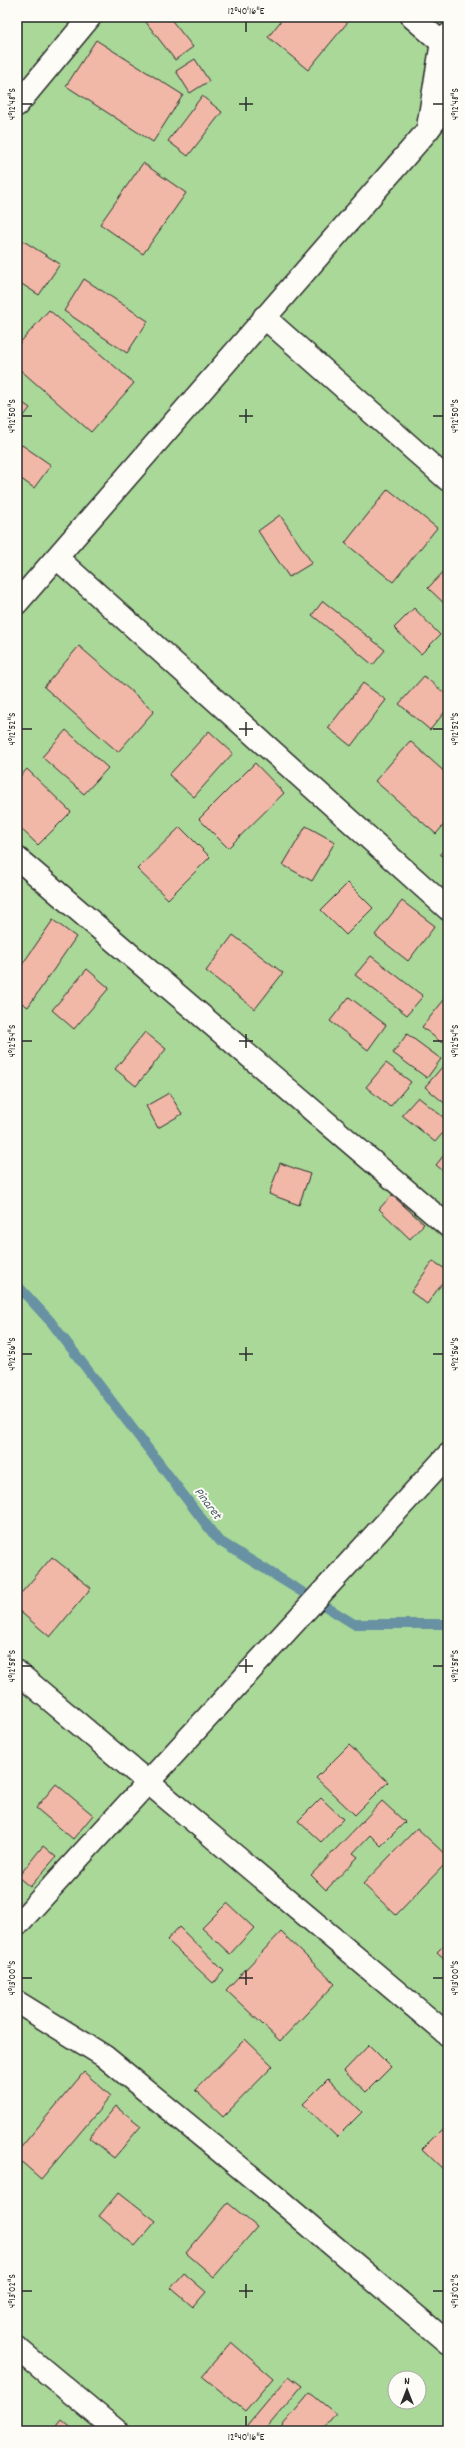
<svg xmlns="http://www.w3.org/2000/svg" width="465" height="2448" font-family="Dekko,sans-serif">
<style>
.green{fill:#a9d898;stroke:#6a8262;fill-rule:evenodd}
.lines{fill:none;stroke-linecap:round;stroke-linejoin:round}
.stream{stroke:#6892a3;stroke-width:10}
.building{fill:#f1b8a8;stroke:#2b2b2b}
.minor-casing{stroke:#2b2b2b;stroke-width:25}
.minor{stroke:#fdfcf7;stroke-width:22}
.ticks{fill:none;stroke:#2b2b2b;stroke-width:1.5}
.labels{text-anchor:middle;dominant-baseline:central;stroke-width:4;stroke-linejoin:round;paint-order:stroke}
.water-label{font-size:13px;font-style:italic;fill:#4a5e67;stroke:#fdfcf7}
.neatline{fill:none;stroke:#2b2b2b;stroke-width:1.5}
.ticks-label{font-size:10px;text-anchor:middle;fill:#2b2b2b}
</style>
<rect width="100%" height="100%" fill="#fdfcf7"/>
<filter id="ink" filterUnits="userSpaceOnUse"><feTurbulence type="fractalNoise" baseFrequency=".025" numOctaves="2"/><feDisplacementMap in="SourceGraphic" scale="8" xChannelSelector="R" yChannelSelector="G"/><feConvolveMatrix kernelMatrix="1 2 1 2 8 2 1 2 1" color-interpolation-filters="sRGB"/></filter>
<g filter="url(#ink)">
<!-- green -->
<path class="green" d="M17 17H448V2431H17ZM395 2378H419V2402H395Z"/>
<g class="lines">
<!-- stream -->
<polyline class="stream" points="17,1285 51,1322 218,1540 354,1624 448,1624"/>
</g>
<!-- building -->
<g class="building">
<polygon points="142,17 169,17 193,47 175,60"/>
<polygon points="284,17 352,17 308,70 268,37"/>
<polygon points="96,40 183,95 153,142 66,86"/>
<polygon points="195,59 209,81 190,93 176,71"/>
<polygon points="202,96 222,112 188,156 168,141"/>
<polygon points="143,163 186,193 143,254 100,224"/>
<polygon points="17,237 60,264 39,295 17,281"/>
<polygon points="84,279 148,321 127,353 64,311"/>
<polygon points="49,310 134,383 91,432 17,367 17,346"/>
<polygon points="17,399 30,408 17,425"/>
<polygon points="22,445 51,465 34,488 17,476 17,451"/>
<polygon points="388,489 437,528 393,582 345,543"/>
<polygon points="280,515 312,563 289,577 258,531"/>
<polygon points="448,567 448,607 428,588"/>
<polygon points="323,601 385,650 373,665 312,615"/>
<polygon points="414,608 440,635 421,654 394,628"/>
<polygon points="79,646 154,711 118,752 44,687"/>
<polygon points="424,676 448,696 448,708 430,730 399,704"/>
<polygon points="363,683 386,700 351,746 328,728"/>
<polygon points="66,730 108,768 84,794 42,757"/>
<polygon points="209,731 233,753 194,797 169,775"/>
<polygon points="410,741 448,775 448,820 436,834 375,781"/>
<polygon points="255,763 284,793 228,848 199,819"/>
<polygon points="27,769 71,812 38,845 17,825 17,780"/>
<polygon points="306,826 335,842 312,881 283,865"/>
<polygon points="180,827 210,857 168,899 137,869"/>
<polygon points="448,846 448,861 440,854"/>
<polygon points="348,883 373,908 346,935 321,910"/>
<polygon points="402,901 435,926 408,961 375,935"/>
<polygon points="53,920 76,937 28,1007 17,1000 17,972"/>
<polygon points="233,935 283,973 255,1009 206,971"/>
<polygon points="371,956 423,996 407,1015 355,975"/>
<polygon points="87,969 109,988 74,1029 52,1010"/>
<polygon points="448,995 448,1035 442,1043 422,1027"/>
<polygon points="349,997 386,1025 368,1050 330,1021"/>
<polygon points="145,1032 166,1049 136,1086 115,1069"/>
<polygon points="407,1034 441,1059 427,1078 393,1053"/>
<polygon points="448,1060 448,1106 425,1087"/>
<polygon points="386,1063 411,1082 390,1107 366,1087"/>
<polygon points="169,1093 182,1114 158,1128 146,1106"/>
<polygon points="418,1097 448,1121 448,1127 435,1142 402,1115"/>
<polygon points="448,1150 448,1175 436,1165"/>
<polygon points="280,1163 310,1174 299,1205 269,1194"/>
<polygon points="392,1195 424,1224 410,1239 379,1209"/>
<polygon points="433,1261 448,1271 448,1275 427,1304 411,1292"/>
<polygon points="52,1557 91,1588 50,1637 17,1609 17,1598"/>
<polygon points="349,1745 388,1782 355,1815 316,1778"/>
<polygon points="56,1784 93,1815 73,1839 36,1808"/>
<polygon points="321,1798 343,1819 321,1842 298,1821"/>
<polygon points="382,1801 405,1822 381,1846 370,1835 353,1853 358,1857 326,1890 311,1875"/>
<polygon points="417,1828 448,1857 448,1861 396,1915 363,1884"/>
<polygon points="43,1846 56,1857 30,1887 18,1877"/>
<polygon points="227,1903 254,1928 230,1954 202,1928"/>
<polygon points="179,1927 224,1971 213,1983 167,1940"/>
<polygon points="281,1932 335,1984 280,2041 226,1990"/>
<polygon points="448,1941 448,1962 437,1952"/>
<polygon points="245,2039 273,2066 223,2117 195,2090"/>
<polygon points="369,2045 391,2067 366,2092 344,2071"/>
<polygon points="84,2072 111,2096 41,2179 17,2158 17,2152"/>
<polygon points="328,2079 362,2112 337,2137 303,2104"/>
<polygon points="116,2106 141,2126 114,2158 89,2138"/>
<polygon points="448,2123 448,2174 422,2149"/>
<polygon points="119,2192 156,2221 135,2246 99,2216"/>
<polygon points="228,2203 257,2227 214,2277 186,2253"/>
<polygon points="184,2273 206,2292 193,2307 171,2288"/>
<polygon points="231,2342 273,2378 245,2411 202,2376"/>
<polygon points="289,2376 302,2386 264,2431 243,2431"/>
<polygon points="310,2393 336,2414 322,2431 278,2431"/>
<polygon points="62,2420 75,2431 53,2431"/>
</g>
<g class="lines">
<defs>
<g id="minor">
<polyline points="412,17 448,48"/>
<polyline points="17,105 90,17"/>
<polyline points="428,127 442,42 448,35"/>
<polyline points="264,317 448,480"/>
<polyline points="57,558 448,909"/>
<polyline points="17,603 428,130 448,103"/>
<polyline points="17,858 448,1226"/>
<polyline points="17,1672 448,2035"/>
<polyline points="17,1925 448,1455"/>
<polyline points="17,2002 104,2056 271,2193 448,2343"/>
<polyline points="17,2348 117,2431"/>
</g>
</defs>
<!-- minor casing -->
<use href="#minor" class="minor-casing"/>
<!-- minor -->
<use href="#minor" class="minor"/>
</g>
</g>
<!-- ticks -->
<path class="ticks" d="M246 22V32M246 97V111M22 104H32M239 104H253M433 104H443M246 409V423M22 416H32M239 416H253M433 416H443M246 722V736M22 729H32M239 729H253M433 729H443M246 1034V1048M22 1041H32M239 1041H253M433 1041H443M246 1347V1361M22 1354H32M239 1354H253M433 1354H443M246 1659V1673M22 1666H32M239 1666H253M433 1666H443M246 1971V1985M22 1978H32M239 1978H253M433 1978H443M246 2284V2298M22 2291H32M239 2291H253M433 2291H443M246 2416V2426"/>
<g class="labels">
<!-- water labels -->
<g class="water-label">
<text transform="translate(207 1504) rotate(53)">Pinaret</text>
</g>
</g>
<!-- margin -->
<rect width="465" height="2448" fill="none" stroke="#fdfcf7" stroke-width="44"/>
<!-- north arrow -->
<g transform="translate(407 2390)"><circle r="19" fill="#fdfcf7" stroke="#a9a8a5"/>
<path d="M0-3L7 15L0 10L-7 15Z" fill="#2b2b2b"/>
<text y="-6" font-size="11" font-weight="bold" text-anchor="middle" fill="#2b2b2b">N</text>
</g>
<rect x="22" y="22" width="421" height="2404" class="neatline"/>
<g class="ticks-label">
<text x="246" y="14">12°40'16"E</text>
<text transform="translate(11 104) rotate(-90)" y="4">4°12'48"S</text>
<text transform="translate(454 104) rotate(-90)" y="4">4°12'48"S</text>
<text transform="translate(11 416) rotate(-90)" y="4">4°12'50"S</text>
<text transform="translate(454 416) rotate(-90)" y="4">4°12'50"S</text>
<text transform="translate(11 729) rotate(-90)" y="4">4°12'52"S</text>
<text transform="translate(454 729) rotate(-90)" y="4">4°12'52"S</text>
<text transform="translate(11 1041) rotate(-90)" y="4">4°12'54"S</text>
<text transform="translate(454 1041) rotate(-90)" y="4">4°12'54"S</text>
<text transform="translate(11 1354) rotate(-90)" y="4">4°12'56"S</text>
<text transform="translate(454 1354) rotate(-90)" y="4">4°12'56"S</text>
<text transform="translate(11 1666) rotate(-90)" y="4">4°12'58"S</text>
<text transform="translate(454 1666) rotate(-90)" y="4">4°12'58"S</text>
<text transform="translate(11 1978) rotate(-90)" y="4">4°13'00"S</text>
<text transform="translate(454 1978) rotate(-90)" y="4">4°13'00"S</text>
<text transform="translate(11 2291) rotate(-90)" y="4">4°13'02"S</text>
<text transform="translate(454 2291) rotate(-90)" y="4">4°13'02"S</text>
<text x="246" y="2440">12°40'16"E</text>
</g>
</svg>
